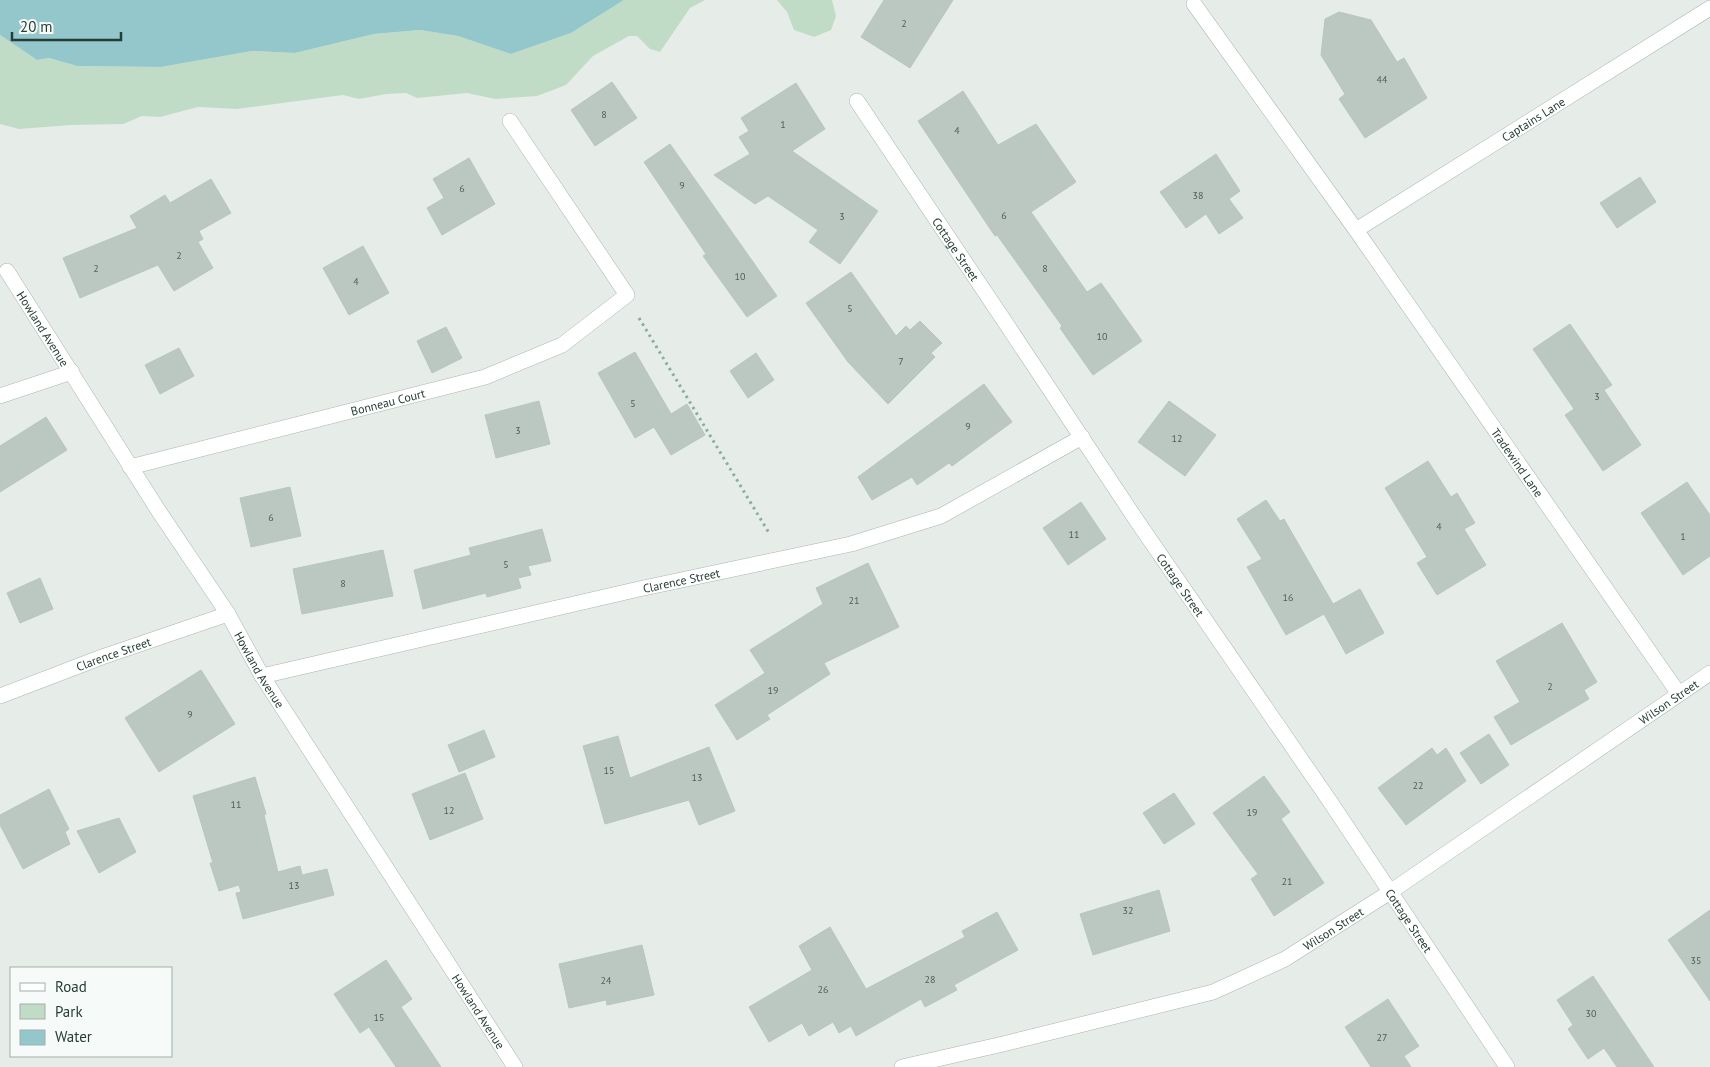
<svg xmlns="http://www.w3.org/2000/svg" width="1710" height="1067" font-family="'PT Sans',sans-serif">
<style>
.green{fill:#c1dcc6}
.water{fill:#94c7cc}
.building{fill:#bbc8c2;stroke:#b8c6c0}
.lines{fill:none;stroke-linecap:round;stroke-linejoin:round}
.minor-casing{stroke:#a9b5b0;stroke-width:16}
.path{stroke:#89ada0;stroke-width:3;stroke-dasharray:2.5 4;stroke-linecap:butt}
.minor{stroke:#fff;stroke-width:15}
.labels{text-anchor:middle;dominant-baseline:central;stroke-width:4;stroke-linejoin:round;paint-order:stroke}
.number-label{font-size:10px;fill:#4b6059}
.street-label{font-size:12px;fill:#263d36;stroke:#f6faf8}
</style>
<rect width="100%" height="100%" fill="#e6ede9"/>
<!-- green -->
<g class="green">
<polygon points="624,0 705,0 690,8 660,52 650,49 637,36 629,36 593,56 566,85 537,96 495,99 467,93 417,98 406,93 386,94 359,99 343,95 237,109 198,107 160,117 142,116 123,124 71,125 19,129 0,124 0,35 37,60 49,58 77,66 161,67 252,51 295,53 374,34 420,30 458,36 511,54 571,33"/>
<polygon points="777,0 832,0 836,16 831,30 814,37 794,30 787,12"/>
</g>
<!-- water -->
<polygon class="water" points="0,0 624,0 571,33 511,54 458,36 420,30 374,34 295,53 252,51 161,67 77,66 49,58 37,60 0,35"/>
<!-- building -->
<g class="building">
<polygon points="884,0 953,0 910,68 861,37"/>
<polygon points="1339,12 1371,20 1397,62 1404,58 1427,98 1365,138 1339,99 1345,94 1321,55 1325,19"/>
<polygon points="612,82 637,118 595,146 571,110"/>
<polygon points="796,83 825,129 792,151 878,211 840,264 809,242 818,230 768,196 755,204 714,175 750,154 739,137 749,131 741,118"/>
<polygon points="963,91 998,145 1036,124 1076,182 1031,212 1087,292 1101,283 1142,341 1093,375 1060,328 1062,326 997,235 995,236 918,121"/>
<polygon points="670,144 777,296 747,317 703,256 706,254 644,162"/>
<polygon points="1216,154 1240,191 1229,199 1243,218 1219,234 1206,214 1186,228 1160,192"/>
<polygon points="469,158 495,204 442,235 427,208 444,198 433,179"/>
<polygon points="1640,177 1656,202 1617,228 1600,203"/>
<polygon points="211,179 231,213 199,231 203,239 198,242 213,268 174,291 158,265 80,298 63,258 137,228 130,216 165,195 170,203"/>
<polygon points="363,246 389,293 349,315 323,268"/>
<polygon points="851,272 896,336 906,326 910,330 920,321 942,343 931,353 935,357 888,404 848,362 806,303"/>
<polygon points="1570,324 1612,385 1604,390 1641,445 1603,471 1565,415 1574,409 1533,349"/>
<polygon points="446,327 462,358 432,373 417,341"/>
<polygon points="179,348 194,376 160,394 145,365"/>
<polygon points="635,352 671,414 687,404 705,435 671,455 654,427 635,438 598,373"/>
<polygon points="756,353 774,380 748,398 730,371"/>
<polygon points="984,384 1012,422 952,466 949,463 917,485 912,477 872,500 858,477"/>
<polygon points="539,401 550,444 496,458 485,415"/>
<polygon points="1169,401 1216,435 1185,476 1138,442"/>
<polygon points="46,417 67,450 0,492 0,446"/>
<polygon points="1428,461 1451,497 1457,493 1475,523 1464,529 1486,565 1437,595 1417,563 1427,557 1385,488"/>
<polygon points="1687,482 1710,515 1710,556 1683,575 1641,513"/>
<polygon points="290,487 301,536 251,547 240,498"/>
<polygon points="1266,500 1280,521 1284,519 1333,604 1360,589 1384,633 1346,654 1324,614 1286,635 1247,567 1262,559 1237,519"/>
<polygon points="1081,502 1106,539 1068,565 1043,528"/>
<polygon points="542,529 551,561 528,566 531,575 518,578 521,588 487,597 486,593 423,609 414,570 471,555 469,548"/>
<polygon points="383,550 393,596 302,614 293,569"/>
<polygon points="868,563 899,627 824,663 830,674 767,715 770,719 737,740 715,705 765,673 750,650 823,604 816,588"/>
<polygon points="40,578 53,609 20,623 7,593"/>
<polygon points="1562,623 1597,682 1584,690 1589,699 1511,745 1494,717 1520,702 1496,661"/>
<polygon points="201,670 235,724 159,772 125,718"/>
<polygon points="484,730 495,757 459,772 448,745"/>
<polygon points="1489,734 1509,765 1481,784 1460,753"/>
<polygon points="618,736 630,778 709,747 735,811 699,825 689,800 605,824 583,746"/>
<polygon points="1432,748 1437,755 1446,748 1466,781 1406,825 1378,788"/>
<polygon points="465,773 483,819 430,840 412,794"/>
<polygon points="1264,776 1290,812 1281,819 1324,883 1274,916 1251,879 1258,874 1213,813"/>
<polygon points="255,777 266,814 264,815 278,872 300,866 302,875 327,869 334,895 243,919 236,893 241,892 239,885 219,891 210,863 213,863 193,796"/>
<polygon points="49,789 69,829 65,832 70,844 23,869 0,825 0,815"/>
<polygon points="1174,793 1195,824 1164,844 1143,813"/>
<polygon points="119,818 136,852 99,873 77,831"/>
<polygon points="1159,890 1170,931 1093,955 1080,914"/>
<polygon points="1710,910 1710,1001 1668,940"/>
<polygon points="997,912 1018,950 954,985 957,990 925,1007 921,999 856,1036 851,1026 839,1033 833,1022 809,1036 802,1023 769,1042 749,1007 812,970 799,946 830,927 866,989 965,937 962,931"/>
<polygon points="642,945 654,995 607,1005 606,1000 569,1008 559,964"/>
<polygon points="386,960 412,999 401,1007 441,1067 396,1067 369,1027 360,1033 334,994"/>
<polygon points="1593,976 1654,1067 1617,1067 1604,1048 1588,1059 1568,1029 1573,1025 1557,1000"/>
<polygon points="1388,999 1419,1046 1404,1056 1411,1067 1371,1067 1345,1027"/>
</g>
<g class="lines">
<defs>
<g id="minor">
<path id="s1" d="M1194 4 1356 230 1679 694"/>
<path id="s2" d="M857 101 1009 328 1137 521 1329 800 1507 1067"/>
<path id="s3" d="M1356 230 1710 8"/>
<path id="s4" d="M7 271 158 510 228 614 262 676 515 1067"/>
<polyline points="0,396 72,372"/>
<path id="s5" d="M130 467 485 377 562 345 627 295 510 121"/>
<path id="s6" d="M262 676 639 589 851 544 941 516 1082 437"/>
<path id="s7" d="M0 696 102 657 228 614"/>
<path id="s8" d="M902 1067 1003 1044 1213 992 1285 959 1390 892 1710 673"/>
</g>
</defs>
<!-- minor casing -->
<use href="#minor" class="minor-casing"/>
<!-- path -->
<polyline class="path" points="639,318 769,533"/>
<!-- minor -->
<use href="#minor" class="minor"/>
</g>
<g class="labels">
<!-- number labels -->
<g class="number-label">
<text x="904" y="23">2</text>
<text x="1382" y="79">44</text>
<text x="604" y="114">8</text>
<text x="783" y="124">1</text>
<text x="957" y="130">4</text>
<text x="682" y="185">9</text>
<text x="462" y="188">6</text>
<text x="1198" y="195">38</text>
<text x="1004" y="215">6</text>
<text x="842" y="216">3</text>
<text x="179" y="255">2</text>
<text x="96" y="268">2</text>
<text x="1045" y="268">8</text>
<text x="740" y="276">10</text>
<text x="356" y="281">4</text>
<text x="850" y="308">5</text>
<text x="1102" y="336">10</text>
<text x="901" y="361">7</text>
<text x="1597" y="396">3</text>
<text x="633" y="403">5</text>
<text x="968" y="426">9</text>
<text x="518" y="430">3</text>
<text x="1177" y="438">12</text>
<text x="271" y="517">6</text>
<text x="1439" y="526">4</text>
<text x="1074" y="534">11</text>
<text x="1683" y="536">1</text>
<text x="506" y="564">5</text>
<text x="343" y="583">8</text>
<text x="1288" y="597">16</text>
<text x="854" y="600">21</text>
<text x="1550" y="686">2</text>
<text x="773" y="690">19</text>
<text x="190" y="714">9</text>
<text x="609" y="770">15</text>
<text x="697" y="777">13</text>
<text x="1418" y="785">22</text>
<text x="236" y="804">11</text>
<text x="449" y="810">12</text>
<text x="1252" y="812">19</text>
<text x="1287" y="881">21</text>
<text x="294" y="885">13</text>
<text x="1128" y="910">32</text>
<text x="1696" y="960">35</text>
<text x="930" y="979">28</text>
<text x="606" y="980">24</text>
<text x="823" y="989">26</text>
<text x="1591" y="1013">30</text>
<text x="379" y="1017">15</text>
<text x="1382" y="1037">27</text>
</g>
<!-- street labels -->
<g class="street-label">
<text stroke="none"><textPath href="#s3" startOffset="209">Captains Lane</textPath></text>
<text stroke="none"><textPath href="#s2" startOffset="178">Cottage Street</textPath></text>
<text stroke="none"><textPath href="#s4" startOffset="68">Howland Avenue</textPath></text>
<text stroke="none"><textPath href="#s5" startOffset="266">Bonneau Court</textPath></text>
<text stroke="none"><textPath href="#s1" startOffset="561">Tradewind Lane</textPath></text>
<text stroke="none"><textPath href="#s6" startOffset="430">Clarence Street</textPath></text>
<text stroke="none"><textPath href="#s2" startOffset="582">Cottage Street</textPath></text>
<text stroke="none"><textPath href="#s7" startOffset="121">Clarence Street</textPath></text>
<text stroke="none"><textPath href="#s4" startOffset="472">Howland Avenue</textPath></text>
<text stroke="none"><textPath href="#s8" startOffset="861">Wilson Street</textPath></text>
<text stroke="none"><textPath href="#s2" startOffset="988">Cottage Street</textPath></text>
<text stroke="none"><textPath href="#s8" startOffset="456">Wilson Street</textPath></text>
<text stroke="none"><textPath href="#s4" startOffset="878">Howland Avenue</textPath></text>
</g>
</g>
<!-- legend -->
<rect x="10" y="967" width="162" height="90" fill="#f6faf8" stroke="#a3aeaa"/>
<rect x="20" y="983" width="25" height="8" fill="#ffffff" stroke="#a3aeaa"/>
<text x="55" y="992" font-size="15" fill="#263d36">Road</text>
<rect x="20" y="1004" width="25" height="15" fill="#c1dcc6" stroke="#a3aeaa"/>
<text x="55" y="1017" font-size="15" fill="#263d36">Park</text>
<rect x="20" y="1030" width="25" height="15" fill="#94c7cc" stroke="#a3aeaa"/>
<text x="55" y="1042" font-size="15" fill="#263d36">Water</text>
<!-- scale -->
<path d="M12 32v8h109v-8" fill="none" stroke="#263d36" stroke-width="2.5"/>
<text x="20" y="32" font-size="15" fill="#263d36" stroke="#f6faf8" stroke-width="4" paint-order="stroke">20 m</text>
</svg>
